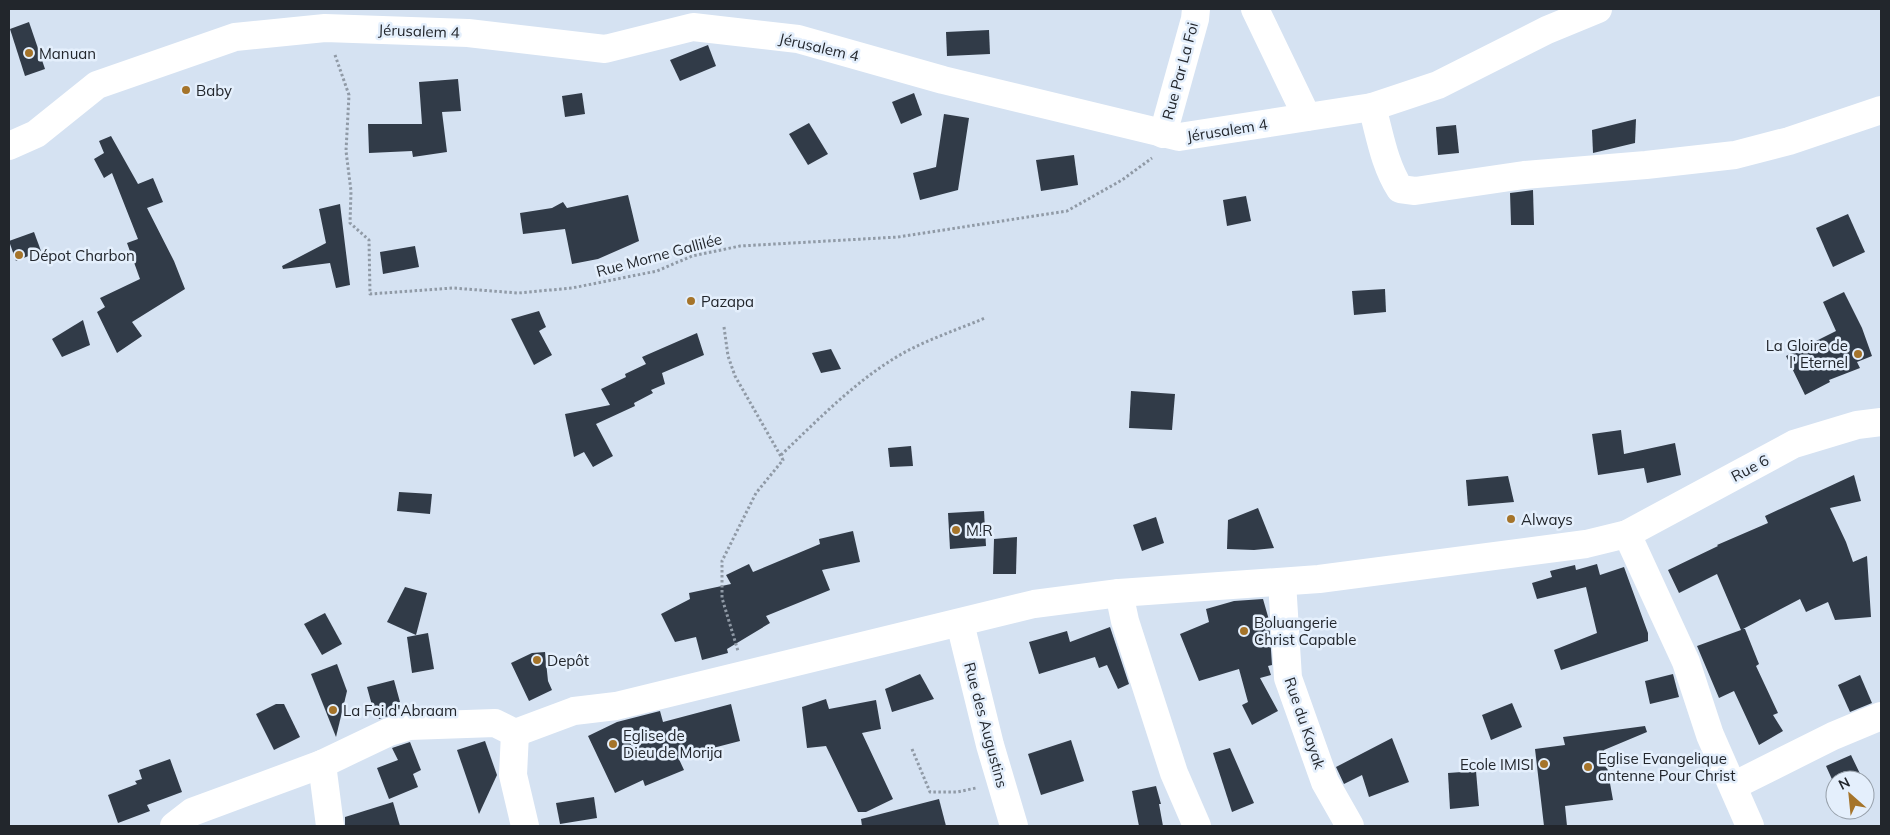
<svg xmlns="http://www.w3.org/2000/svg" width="1890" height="835" font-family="Mulish,sans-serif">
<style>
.building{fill:#313b48}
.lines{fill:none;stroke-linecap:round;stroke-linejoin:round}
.path{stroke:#909aa6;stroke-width:3;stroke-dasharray:2.5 2.5;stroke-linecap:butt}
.minor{stroke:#fff;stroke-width:28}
.tertiary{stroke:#fff;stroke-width:28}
.poi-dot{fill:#a5742a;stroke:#e4effc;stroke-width:2}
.labels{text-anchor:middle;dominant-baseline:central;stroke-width:5;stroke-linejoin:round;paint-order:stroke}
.street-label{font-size:15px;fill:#22262c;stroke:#e4effc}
.poi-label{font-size:15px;fill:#22262c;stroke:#e4effc;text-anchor:start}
</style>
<rect width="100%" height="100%" fill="#d5e2f2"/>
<!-- building -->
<g class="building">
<polygon points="29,22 45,69 25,76 10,29"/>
<polygon points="989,30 990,54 947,56 946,32"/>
<polygon points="708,45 716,66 680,81 670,60"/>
<polygon points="458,79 461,111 442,112 447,152 413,157 412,151 369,153 368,124 422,124 419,82"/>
<polygon points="582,93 585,114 565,117 562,96"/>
<polygon points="914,93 922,115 901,124 892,102"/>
<polygon points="944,114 969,118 958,190 920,200 913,173 936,167"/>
<polygon points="1636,119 1635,143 1593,153 1592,130"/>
<polygon points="809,123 828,154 808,165 789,134"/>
<polygon points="1456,125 1459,153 1438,155 1436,127"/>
<polygon points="111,136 138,184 153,178 163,202 147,208 174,261 185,289 132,322 142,336 117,353 97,312 105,307 100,298 140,279 127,243 138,239 112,173 104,178 94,159 104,153 99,141"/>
<polygon points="1074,155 1078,185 1041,191 1036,160"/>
<polygon points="1533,190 1534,225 1511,225 1510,193"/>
<polygon points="628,195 639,241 598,259 572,264 565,229 523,234 520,213 552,208 563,202 567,208"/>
<polygon points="1246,196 1251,221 1227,226 1223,200"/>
<polygon points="340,204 350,285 336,288 330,263 283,269 282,266 326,243 319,209"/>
<polygon points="1848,214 1865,252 1833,267 1816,228"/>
<polygon points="34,232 41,251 16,261 9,241"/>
<polygon points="415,246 419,267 383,274 380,252"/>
<polygon points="1385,289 1386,312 1354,315 1352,291"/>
<polygon points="1844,292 1862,328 1872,356 1857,362 1860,368 1829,380 1830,382 1805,395 1786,356 1836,331 1823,302"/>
<polygon points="539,311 546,327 539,331 552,355 534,365 511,319"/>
<polygon points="83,320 90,345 62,357 52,339"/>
<polygon points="697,333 704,355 662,373 665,384 651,390 653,393 634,403 635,406 596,424 613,456 593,467 584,452 574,457 565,414 610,405 601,389 626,377 625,374 646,364 642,357"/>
<polygon points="831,349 841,369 821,373 812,353"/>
<polygon points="1131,391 1175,394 1172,430 1129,428"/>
<polygon points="1621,430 1624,454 1675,443 1681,475 1647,483 1644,468 1598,475 1592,434"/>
<polygon points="911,446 913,466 890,467 888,448"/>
<polygon points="1854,475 1861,501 1830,508 1846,542 1853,562 1867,556 1871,617 1835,620 1828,602 1806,612 1800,599 1743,629 1745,629 1759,664 1756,666 1778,713 1773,715 1783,731 1759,745 1734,691 1719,698 1697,646 1741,630 1717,574 1679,593 1668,570 1718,546 1717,545 1768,523 1765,516"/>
<polygon points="1508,476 1514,502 1468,506 1466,480"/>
<polygon points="399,492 432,494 430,514 397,511"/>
<polygon points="1258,508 1274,548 1254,550 1227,549 1228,520"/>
<polygon points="984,511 986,546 950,549 948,513"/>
<polygon points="1156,517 1164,543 1142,551 1133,525"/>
<polygon points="853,531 860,562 822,570 830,590 766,616 770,623 727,649 728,653 702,660 696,637 675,642 661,614 690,599 689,593 731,584 726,575 749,564 753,572 820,544 819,539"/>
<polygon points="1017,537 1016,574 993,574 994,539"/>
<polygon points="1597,564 1600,575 1624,567 1648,633 1648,641 1561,670 1554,650 1597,633 1586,587 1537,599 1532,583 1552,577 1550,571 1575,565 1576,570"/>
<polygon points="405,587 427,593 416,635 387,622"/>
<polygon points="1263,599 1269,620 1272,665 1268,666 1271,675 1260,678 1278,711 1252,725 1242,705 1248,702 1239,669 1199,681 1180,634 1209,622 1206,609 1234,601"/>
<polygon points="325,613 342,644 322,655 304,624"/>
<polygon points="1110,627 1129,684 1118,689 1107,665 1099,668 1095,657 1039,674 1029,642 1067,631 1070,642"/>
<polygon points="428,633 434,669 412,673 407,637"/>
<polygon points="545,652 548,681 552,690 529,701 511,663 532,653"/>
<polygon points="337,664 347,691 336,737 311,674"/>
<polygon points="920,674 934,699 892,712 885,689"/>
<polygon points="1673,674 1679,697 1650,704 1645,681"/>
<polygon points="1860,675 1872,703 1850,712 1838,685"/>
<polygon points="394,680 400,702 394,704 398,713 379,719 375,709 373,709 367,687"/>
<polygon points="826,699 829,709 876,700 881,729 862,733 893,799 866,812 858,812 826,746 807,748 802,707"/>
<polygon points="1512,703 1522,727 1491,740 1482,715"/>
<polygon points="276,704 284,704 300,737 274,750 256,714"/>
<polygon points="731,704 740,741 678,757 684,770 645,786 643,780 615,793 588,736 617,722 660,711 663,722"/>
<polygon points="1645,726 1647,732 1604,750 1613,800 1565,806 1567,826 1544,826 1535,749 1565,745 1563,737"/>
<polygon points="1392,738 1409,782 1369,797 1362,775 1344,784 1336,767"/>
<polygon points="1071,740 1084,781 1041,795 1028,754"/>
<polygon points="485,741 497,775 479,814 457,750"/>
<polygon points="410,742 421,770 413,774 418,787 389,799 377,768 398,760 392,748"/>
<polygon points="1230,748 1254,803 1232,812 1213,753"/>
<polygon points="1851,755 1863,780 1835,780 1835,786 1826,766"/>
<polygon points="170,759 182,792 147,805 150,811 118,823 108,795 137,784 135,781 142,779 139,770"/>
<polygon points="1476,771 1479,806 1450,809 1448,773"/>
<polygon points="1156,786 1161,804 1159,804 1163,826 1139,826 1132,791"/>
<polygon points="594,797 597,818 560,824 556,803"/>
<polygon points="939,799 946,826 862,826 861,819"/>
<polygon points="393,802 400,826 345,826 345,817"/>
</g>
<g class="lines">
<!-- path -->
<g class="path">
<polyline points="335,55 349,95 346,151 351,191 350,223 369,240 370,294 453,288 518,293 572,288 657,271 692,256 740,246 898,237 1067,211 1122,180 1152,158"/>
<polyline points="724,327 728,356 735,376 783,460 756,493 722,561 722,598 738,651"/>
<path d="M781 455C820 418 859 377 907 351 932 338 959 329 985 318"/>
<polyline points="912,749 930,792 957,792 976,788"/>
</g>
<!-- minor -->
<g class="minor">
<polyline points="1255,9 1307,117"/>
<path d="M1372 107C1380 135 1384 164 1400 189L1415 191 1524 175 1646 165 1735 155 1789 141 1881 110"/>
<polyline points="1163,134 1195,19 1196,9"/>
<polyline points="1627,534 1686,662 1710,735 1750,826"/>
<polyline points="1282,582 1288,678 1325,782 1350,826"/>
<polyline points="1119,593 1125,621 1174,773 1197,826"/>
<polyline points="960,623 990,745 1014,826"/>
<polyline points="515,733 513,775 525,826"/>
<polyline points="322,764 330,826"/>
<polyline points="1733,786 1833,736 1881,716"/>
<polyline points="174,826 192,812 322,764 389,732 409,726 495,723 515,733 574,711 616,706 1034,604 1119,593 1319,579 1586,544 1627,534 1794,444 1857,425 1881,422"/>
</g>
<!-- tertiary -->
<polyline class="tertiary" points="9,146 36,134 97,85 235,37 325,28 468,33 605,49 693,27 798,39 943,80 1179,137 1372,107 1438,85 1547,30 1598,9"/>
</g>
<!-- markers -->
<g class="poi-dot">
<circle cx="29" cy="53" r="5"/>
<circle cx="186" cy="90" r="5"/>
<circle cx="19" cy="255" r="5"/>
<circle cx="691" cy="301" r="5"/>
<circle cx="1858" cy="354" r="5"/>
<circle cx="1511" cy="519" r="5"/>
<circle cx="956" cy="530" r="5"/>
<circle cx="1244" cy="631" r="5"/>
<circle cx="537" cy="660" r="5"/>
<circle cx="333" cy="710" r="5"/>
<circle cx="613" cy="744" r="5"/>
<circle cx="1544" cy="764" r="5"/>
<circle cx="1588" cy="767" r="5"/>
</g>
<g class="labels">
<!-- street labels -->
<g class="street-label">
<text transform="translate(419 31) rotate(2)">Jérusalem 4</text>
<text transform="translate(819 47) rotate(13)">Jérusalem 4</text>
<text transform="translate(1180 71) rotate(-75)">Rue Par La Foi</text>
<text transform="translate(1227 130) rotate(-9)">Jérusalem 4</text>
<text transform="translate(659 255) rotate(-15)">Rue Morne Gallilée</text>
<text transform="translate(1750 468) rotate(-28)">Rue 6</text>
<text transform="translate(1305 723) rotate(71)">Rue du Kayak</text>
<text transform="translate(986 725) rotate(75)">Rue des Augustins</text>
</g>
<!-- poi labels -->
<g class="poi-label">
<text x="39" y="53">Manuan</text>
<text x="196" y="90">Baby</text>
<text x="29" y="255">Dépot Charbon</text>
<text x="701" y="301">Pazapa</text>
<text x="1848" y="345" text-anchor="end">La Gloire de<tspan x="1848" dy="17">l' Eternel</tspan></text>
<text x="1521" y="519">Always</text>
<text x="966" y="530">M.R</text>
<text x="1254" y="622">Boluangerie<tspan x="1254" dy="17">Christ Capable</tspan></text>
<text x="547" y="660">Depôt</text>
<text x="343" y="710">La Foi d'Abraam</text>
<text x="623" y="735">Eglise de<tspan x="623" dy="17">Dieu de Morija</tspan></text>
<text x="1598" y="758">Eglise Evangelique<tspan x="1598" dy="17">antenne Pour Christ</tspan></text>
<text x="1534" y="764" text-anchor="end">Ecole IMISI</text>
</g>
</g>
<!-- border -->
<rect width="1890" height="835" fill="none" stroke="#22262c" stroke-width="20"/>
<!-- north arrow -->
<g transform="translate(1850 795) rotate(333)"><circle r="24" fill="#e4effc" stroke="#969fa9"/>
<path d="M0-4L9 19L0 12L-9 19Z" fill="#a5742a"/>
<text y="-8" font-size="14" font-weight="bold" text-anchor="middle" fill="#22262c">N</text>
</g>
</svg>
